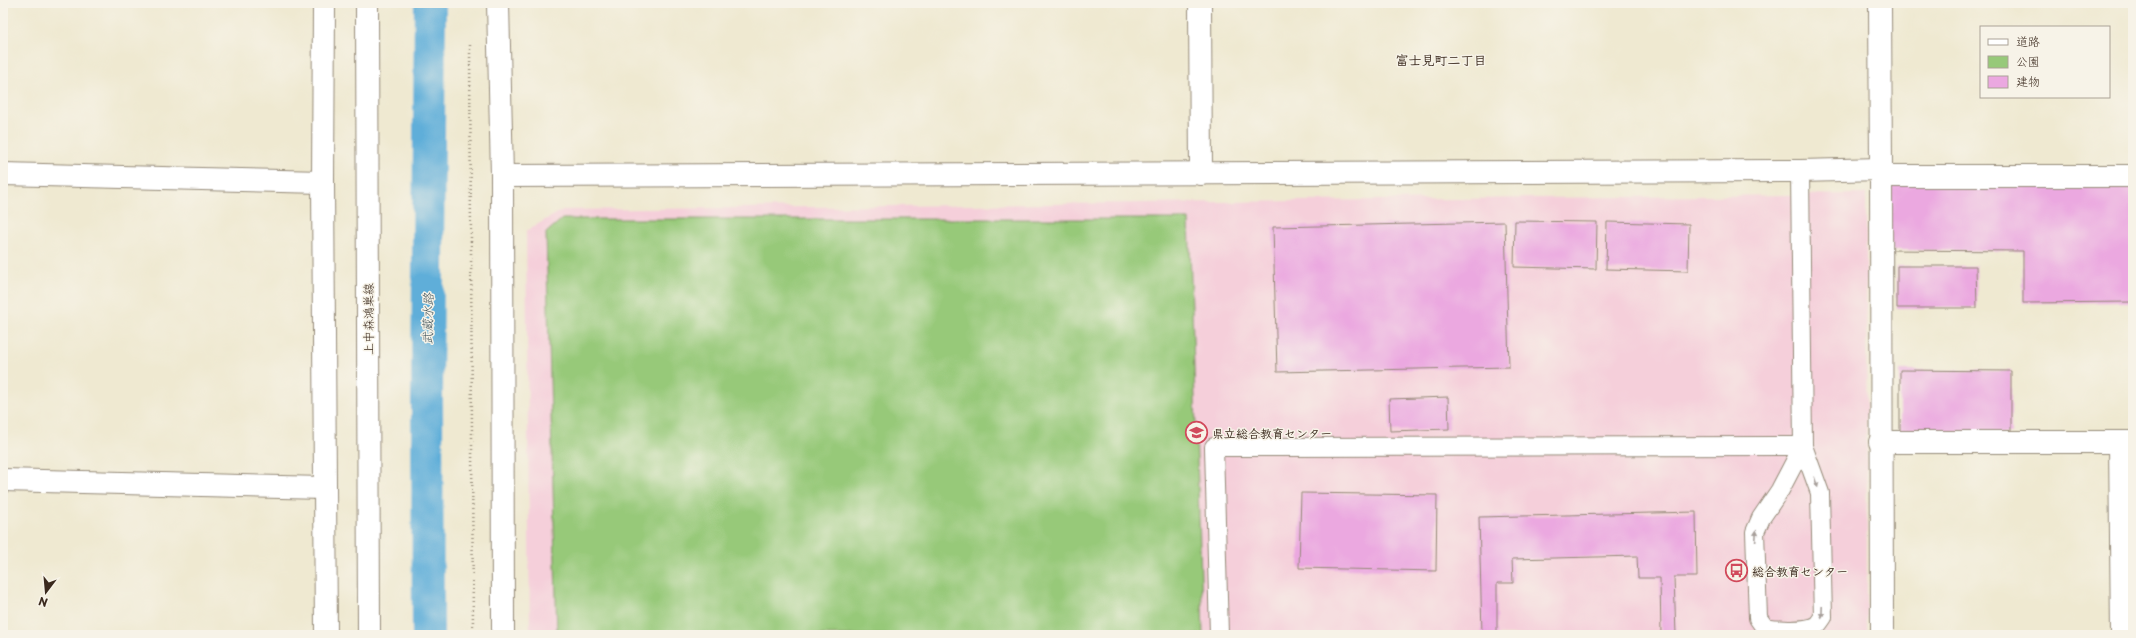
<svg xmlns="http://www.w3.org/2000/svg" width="2136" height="638" font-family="'Playpen Sans','Klee One',sans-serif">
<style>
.built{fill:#f5cfda}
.green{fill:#97c979;stroke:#697a4c}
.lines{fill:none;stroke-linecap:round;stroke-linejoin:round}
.canal{stroke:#5eaed9;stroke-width:32}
.building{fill:#eba8e0}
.lane-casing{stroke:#958a78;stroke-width:20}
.street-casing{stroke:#958a78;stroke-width:24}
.secondary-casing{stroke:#958a78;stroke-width:24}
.path{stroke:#958a78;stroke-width:2.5;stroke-dasharray:1 3;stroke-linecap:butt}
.lane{stroke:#fff;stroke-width:18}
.street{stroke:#fff;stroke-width:22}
.secondary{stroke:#fff;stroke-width:22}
.oneway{fill:#a79f9a}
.labels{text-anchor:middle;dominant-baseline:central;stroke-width:3;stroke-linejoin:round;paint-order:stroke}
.street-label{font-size:12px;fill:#3b2a1e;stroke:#f7f3e8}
.poi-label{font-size:12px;font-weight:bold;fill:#3b2a1e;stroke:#f7f3e8;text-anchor:start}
.neighbourhood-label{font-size:13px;font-weight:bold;fill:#3b2a1e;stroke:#f7f3e8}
.water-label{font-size:13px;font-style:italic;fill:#47585f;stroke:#f7f3e8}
</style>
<rect width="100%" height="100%" fill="#f7f3e8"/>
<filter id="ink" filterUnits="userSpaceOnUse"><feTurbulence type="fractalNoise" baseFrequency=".025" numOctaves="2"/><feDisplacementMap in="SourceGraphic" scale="8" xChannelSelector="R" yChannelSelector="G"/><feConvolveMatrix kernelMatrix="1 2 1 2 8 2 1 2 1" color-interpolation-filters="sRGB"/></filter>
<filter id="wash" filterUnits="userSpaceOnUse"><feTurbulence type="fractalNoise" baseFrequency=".012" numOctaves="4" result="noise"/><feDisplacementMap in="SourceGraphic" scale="16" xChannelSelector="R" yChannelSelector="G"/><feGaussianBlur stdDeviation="0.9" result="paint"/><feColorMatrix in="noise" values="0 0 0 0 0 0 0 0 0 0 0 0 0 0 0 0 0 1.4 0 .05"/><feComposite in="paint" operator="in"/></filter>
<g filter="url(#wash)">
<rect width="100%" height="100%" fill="#efe9d1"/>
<!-- built -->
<polygon class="built" points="1866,194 1867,635 530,635 526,231 563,210"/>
<!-- green -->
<polygon class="green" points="562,219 1189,219 1203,635 557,635 546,233"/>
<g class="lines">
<!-- canal -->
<polyline class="canal" points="428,635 427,398 430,3"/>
</g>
<g id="blocks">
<!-- building -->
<g class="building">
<polygon points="1884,176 2133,176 2133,302 2023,303 2023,251 1884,250"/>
<polygon points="1515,221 1597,222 1596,269 1514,267"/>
<polygon points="1505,222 1509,367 1277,372 1273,227"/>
<polygon points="1607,222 1689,224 1688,271 1606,269"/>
<polygon points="1897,266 1976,266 1977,308 1897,308"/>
<polygon points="1900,370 2011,371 2011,434 1900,433"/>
<polygon points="1448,397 1449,429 1390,431 1389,399"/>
<polygon points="1301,493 1437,495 1436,571 1299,568"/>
<polygon points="1696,512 1697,577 1674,577 1676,635 1661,635 1660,578 1638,578 1637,556 1512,559 1513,583 1497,583 1497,635 1482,635 1479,517"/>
</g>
</g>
</g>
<g filter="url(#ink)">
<use href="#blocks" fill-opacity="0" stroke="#958a78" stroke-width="1"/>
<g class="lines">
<defs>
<g id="lane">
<path d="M1800 171 1803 446 1820 493 1823 617C1821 620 1819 623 1817 625 1807 632 1776 630 1765 628L1758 618 1755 532 1761 518 1780 490 1803 446"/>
<polyline points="1219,635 1214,447 1803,446"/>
</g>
<g id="street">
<polyline points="324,3 323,182 326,635"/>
<polyline points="498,3 502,176 503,635"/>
<polyline points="1200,3 1201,174"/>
<polyline points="3,174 323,182"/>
<polyline points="502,176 1800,171 1881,169"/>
<polyline points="1880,442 2133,442"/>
<polyline points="2120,442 2122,635"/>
<polyline points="3,480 324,488"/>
<polyline points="1882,635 1881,169 1884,176 2133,176"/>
</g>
<g id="secondary">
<polyline points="367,3 369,635"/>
<polyline points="1880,3 1881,169"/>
</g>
</defs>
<!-- lane casing -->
<use href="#lane" class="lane-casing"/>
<!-- street casing -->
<use href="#street" class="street-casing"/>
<!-- secondary casing -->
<use href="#secondary" class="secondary-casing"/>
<!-- path -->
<polyline class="path" points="470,45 473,635"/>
<!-- lane -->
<use href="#lane" class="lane"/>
<!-- street -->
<use href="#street" class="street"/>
<!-- secondary -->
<use href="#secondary" class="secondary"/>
</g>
<!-- one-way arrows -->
<defs><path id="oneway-solid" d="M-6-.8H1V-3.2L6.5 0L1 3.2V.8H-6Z"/></defs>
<g class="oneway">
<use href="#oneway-solid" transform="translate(1816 482) rotate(71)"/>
<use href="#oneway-solid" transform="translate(1756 536) rotate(-86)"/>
<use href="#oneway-solid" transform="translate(1822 612) rotate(92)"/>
</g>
</g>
<!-- icons -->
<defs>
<symbol id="school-ring" viewBox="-11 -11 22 22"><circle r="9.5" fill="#f7f3e8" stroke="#d1495b" stroke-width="1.5"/><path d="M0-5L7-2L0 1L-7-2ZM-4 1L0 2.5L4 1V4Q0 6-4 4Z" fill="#d1495b"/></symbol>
<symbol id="bus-ring" viewBox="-11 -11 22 22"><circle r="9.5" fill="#f7f3e8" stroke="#d1495b" stroke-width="1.5"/><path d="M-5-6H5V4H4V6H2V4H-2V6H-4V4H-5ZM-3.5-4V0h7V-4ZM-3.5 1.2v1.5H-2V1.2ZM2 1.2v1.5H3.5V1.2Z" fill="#d1495b"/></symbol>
</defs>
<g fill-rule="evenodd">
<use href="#school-ring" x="1184" y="420" width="25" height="25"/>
<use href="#bus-ring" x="1724" y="558" width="25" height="25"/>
</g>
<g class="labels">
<!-- street labels -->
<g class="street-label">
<text transform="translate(368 319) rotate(-90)">上中森鴻巣線</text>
</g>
<!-- poi labels -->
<g class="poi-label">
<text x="1212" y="433">県立総合教育センター</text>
<text x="1752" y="571">総合教育センター</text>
</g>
<!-- neighbourhood labels -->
<g class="neighbourhood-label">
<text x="1441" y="59">富士見町二丁目</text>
</g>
<!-- water labels -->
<g class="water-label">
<text transform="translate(427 319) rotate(-89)">武蔵水路</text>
</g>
</g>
<!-- margin -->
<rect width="2136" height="638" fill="none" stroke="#f7f3e8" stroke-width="16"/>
<!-- legend -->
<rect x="1980" y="26" width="130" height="72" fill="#f7f3e8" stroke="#aca397"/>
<rect x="1988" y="39" width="20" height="6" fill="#ffffff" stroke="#aca397"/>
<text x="2016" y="46" font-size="12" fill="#3b2a1e">道路</text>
<rect x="1988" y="56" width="20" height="12" fill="#97c979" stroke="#aca397"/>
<text x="2016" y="66" font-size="12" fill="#3b2a1e">公園</text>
<rect x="1988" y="76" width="20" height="12" fill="#eba8e0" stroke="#aca397"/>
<text x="2016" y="86" font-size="12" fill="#3b2a1e">建物</text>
<!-- north arrow -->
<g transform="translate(46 592) rotate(196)" stroke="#f7f3e8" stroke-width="3" paint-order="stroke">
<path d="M0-3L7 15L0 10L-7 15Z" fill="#3b2a1e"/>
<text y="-6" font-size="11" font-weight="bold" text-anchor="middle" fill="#3b2a1e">N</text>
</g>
</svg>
